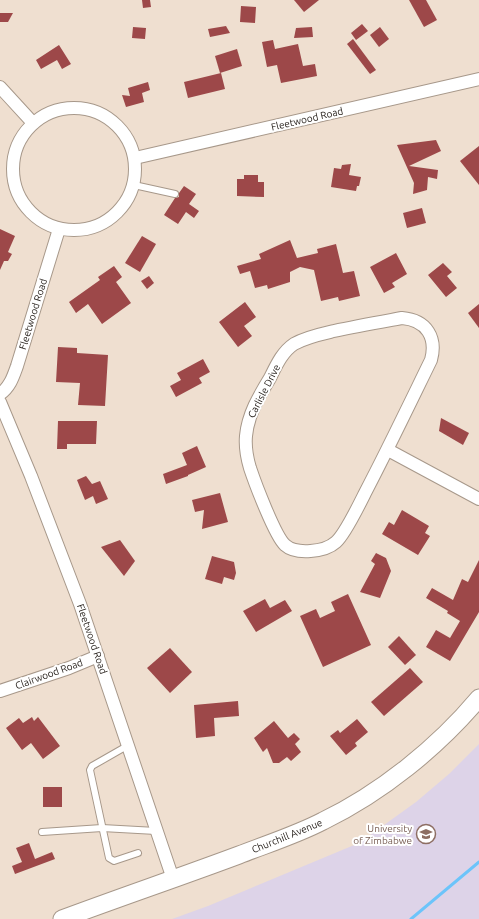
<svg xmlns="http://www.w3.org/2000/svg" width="479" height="919" font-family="Ubuntu,sans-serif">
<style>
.education{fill:#ddd3e8}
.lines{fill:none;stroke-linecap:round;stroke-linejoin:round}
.stream{stroke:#6cc4fa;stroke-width:3}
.building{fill:#9d4849}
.service-casing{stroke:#a7988a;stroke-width:8}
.minor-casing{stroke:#a7988a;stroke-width:14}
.secondary-casing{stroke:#a7988a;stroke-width:19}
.service{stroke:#fff;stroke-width:6}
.minor{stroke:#fff;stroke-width:12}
.secondary{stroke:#fff;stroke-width:17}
.labels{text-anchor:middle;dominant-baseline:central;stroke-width:4;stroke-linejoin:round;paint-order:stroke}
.street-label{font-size:10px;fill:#28221d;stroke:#fff}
.education-label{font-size:10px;fill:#785e54;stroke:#fff;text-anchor:end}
</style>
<rect width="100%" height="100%" fill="#efdfd0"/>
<!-- education -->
<polygon class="education" points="479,744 479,919 172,919 208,906 359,843 416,802 449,774"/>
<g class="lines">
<!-- stream -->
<polyline class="stream" points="411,919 479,862"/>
</g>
<!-- building -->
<g class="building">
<polygon points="142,0 150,0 151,7 143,8"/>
<polygon points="294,0 319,0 304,12"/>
<polygon points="409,0 426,0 437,20 424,27"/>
<polygon points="241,6 256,7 255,23 240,22"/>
<polygon points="0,13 13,13 8,22 0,22"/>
<polygon points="362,24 368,31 356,40 351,33"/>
<polygon points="226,26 230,33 210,37 208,29"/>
<polygon points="133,27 146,28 145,39 132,38"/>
<polygon points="312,27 313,37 294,38 296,28"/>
<polygon points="380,27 389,39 379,47 370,35"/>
<polygon points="353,39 376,70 370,74 347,44"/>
<polygon points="273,40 275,49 298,44 303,66 315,64 317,76 281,83 277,65 267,67 262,42"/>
<polygon points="59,45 71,64 62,69 57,60 41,69 36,60"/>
<polygon points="237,49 242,66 220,73 215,56"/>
<polygon points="221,73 225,89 188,98 184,82"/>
<polygon points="148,82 150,90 142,93 144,102 126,107 122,95 130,96 128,88"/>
<polygon points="436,140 441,151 409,166 438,170 437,179 428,177 427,190 413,194 414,183 397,145"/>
<polygon points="479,146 479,185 460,161"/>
<polygon points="351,164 349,175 361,177 359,186 357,186 356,191 331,187 334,168 341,169 342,165"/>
<polygon points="244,175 258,175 258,182 264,182 264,197 237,196 237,179 244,179"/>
<polygon points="184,186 196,194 189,204 199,211 194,218 186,212 178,224 164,215 175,198 179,197 179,193"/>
<polygon points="422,208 426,223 407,228 403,213"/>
<polygon points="0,229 15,236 8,252 12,254 8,261 4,261 0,270"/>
<polygon points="142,236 156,244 140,272 125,263"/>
<polygon points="290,240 297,258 318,253 317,249 336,244 343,273 354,271 360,296 339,301 338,297 321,301 314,270 300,267 290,272 290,282 268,289 267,285 255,288 250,271 240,274 237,266 261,259 259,254"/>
<polygon points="396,253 407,274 392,283 395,287 384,293 370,267"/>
<polygon points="443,263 452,272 447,276 457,288 446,297 428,275"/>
<polygon points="114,266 122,277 116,282 131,303 102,324 88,304 76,313 69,302 100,280 98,277"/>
<polygon points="149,276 154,283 147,289 141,281"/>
<polygon points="245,302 256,317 244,326 252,336 238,347 219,322"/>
<polygon points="479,304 479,328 468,313"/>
<polygon points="58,347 77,348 77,353 108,355 105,406 78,405 80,383 56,382"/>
<polygon points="203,359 210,372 199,378 202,383 176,397 170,386 181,380 177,373"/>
<polygon points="441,418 469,433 463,445 439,431"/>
<polygon points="58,421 97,421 96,444 67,444 67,449 57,449"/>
<polygon points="197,446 206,467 188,475 188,476 166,484 163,474 187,465 182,453"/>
<polygon points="86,476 92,484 100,481 108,499 96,504 93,496 85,500 77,480"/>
<polygon points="220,493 228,522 202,529 204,510 195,512 192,500"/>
<polygon points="402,510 429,526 425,533 430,536 418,555 382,534 389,522 394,525"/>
<polygon points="120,540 135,561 124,576 101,547"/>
<polygon points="376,553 386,558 391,571 380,598 360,592 375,564 371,561"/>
<polygon points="212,556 234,562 236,573 234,580 224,577 222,584 205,579"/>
<polygon points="479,560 479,612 450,661 426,647 436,630 450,638 460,621 447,613 448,611 426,598 432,588 453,600 462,579 468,582"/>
<polygon points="348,594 371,645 323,667 300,616 316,609 320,618 335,611 331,602"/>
<polygon points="265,599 270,608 285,600 292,611 256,632 243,611"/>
<polygon points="399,636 416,655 405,665 388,647"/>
<polygon points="170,648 192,672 170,693 147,668"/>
<polygon points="410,668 423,682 384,716 371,702"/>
<polygon points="238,701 239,716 214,718 215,736 196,738 194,705"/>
<polygon points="32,717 34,721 38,717 60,746 43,759 31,743 22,750 6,728 19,718 23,723"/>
<polygon points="357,719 368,732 355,743 357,746 346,755 330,736 338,730 340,733"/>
<polygon points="274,721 288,738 294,733 300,739 295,744 301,752 291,761 287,757 279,763 273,763 267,748 263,752 254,738"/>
<rect x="43" y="787" width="19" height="20"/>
<polygon points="29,843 35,859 52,852 55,859 15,874 12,866 22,862 16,848"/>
</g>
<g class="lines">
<defs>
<g id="service">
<polyline points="134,185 175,194"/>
<polyline points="127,746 92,766 90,770 109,858 114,861 138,853"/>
<polyline points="42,832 102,828 156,831"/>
</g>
<g id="minor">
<polyline points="0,87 33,123"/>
<circle cx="74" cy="169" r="61"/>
<polyline points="135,158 479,79"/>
<path d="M402 318C427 320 437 338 431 360 409 405 388 449 365 493 359 505 345 534 336 542 325 552 296 555 285 545 275 536 255 483 250 468 247 458 245 447 246 436 248 414 259 396 270 378 276 366 282 352 294 344 306 337 321 334 334 331 357 326 380 322 402 318Z"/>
<path d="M0 394C10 387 13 377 17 366L59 229"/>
<polyline points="0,402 31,476 80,604 173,879"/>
<polyline points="388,450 479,499"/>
<polyline points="0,691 69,668 98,656"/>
</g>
<path id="secondary" d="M62 919C121 897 180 877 239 855 267 844 296 835 323 821 381 793 438 747 479 698"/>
</defs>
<!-- service casing -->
<use href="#service" class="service-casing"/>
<!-- minor casing -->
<use href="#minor" class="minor-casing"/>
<!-- secondary casing -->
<use href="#secondary" class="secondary-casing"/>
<!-- service -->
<use href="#service" class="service"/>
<!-- minor -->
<use href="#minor" class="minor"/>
<!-- secondary -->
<use href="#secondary" class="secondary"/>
</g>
<!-- icons -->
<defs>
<symbol id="university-ring" viewBox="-11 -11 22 22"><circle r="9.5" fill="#fff" stroke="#8d6e63" stroke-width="1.5"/><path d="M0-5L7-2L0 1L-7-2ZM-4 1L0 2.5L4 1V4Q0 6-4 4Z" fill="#8d6e63"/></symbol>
</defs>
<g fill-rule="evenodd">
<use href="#university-ring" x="415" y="823" width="22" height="22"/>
</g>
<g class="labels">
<!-- street labels -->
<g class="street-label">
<text transform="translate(307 119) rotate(-13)">Fleetwood Road</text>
<text transform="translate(33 314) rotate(-73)">Fleetwood Road</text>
<text transform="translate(264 391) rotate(-63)">Carlisle Drive</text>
<text transform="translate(92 639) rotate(71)">Fleetwood Road</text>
<text transform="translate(49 674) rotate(-20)">Clairwood Road</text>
<text transform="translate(287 836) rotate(-22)">Churchill Avenue</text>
</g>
<!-- education labels -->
<g class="education-label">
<text x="412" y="828">University<tspan x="412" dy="12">of Zimbabwe</tspan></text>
</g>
</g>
</svg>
